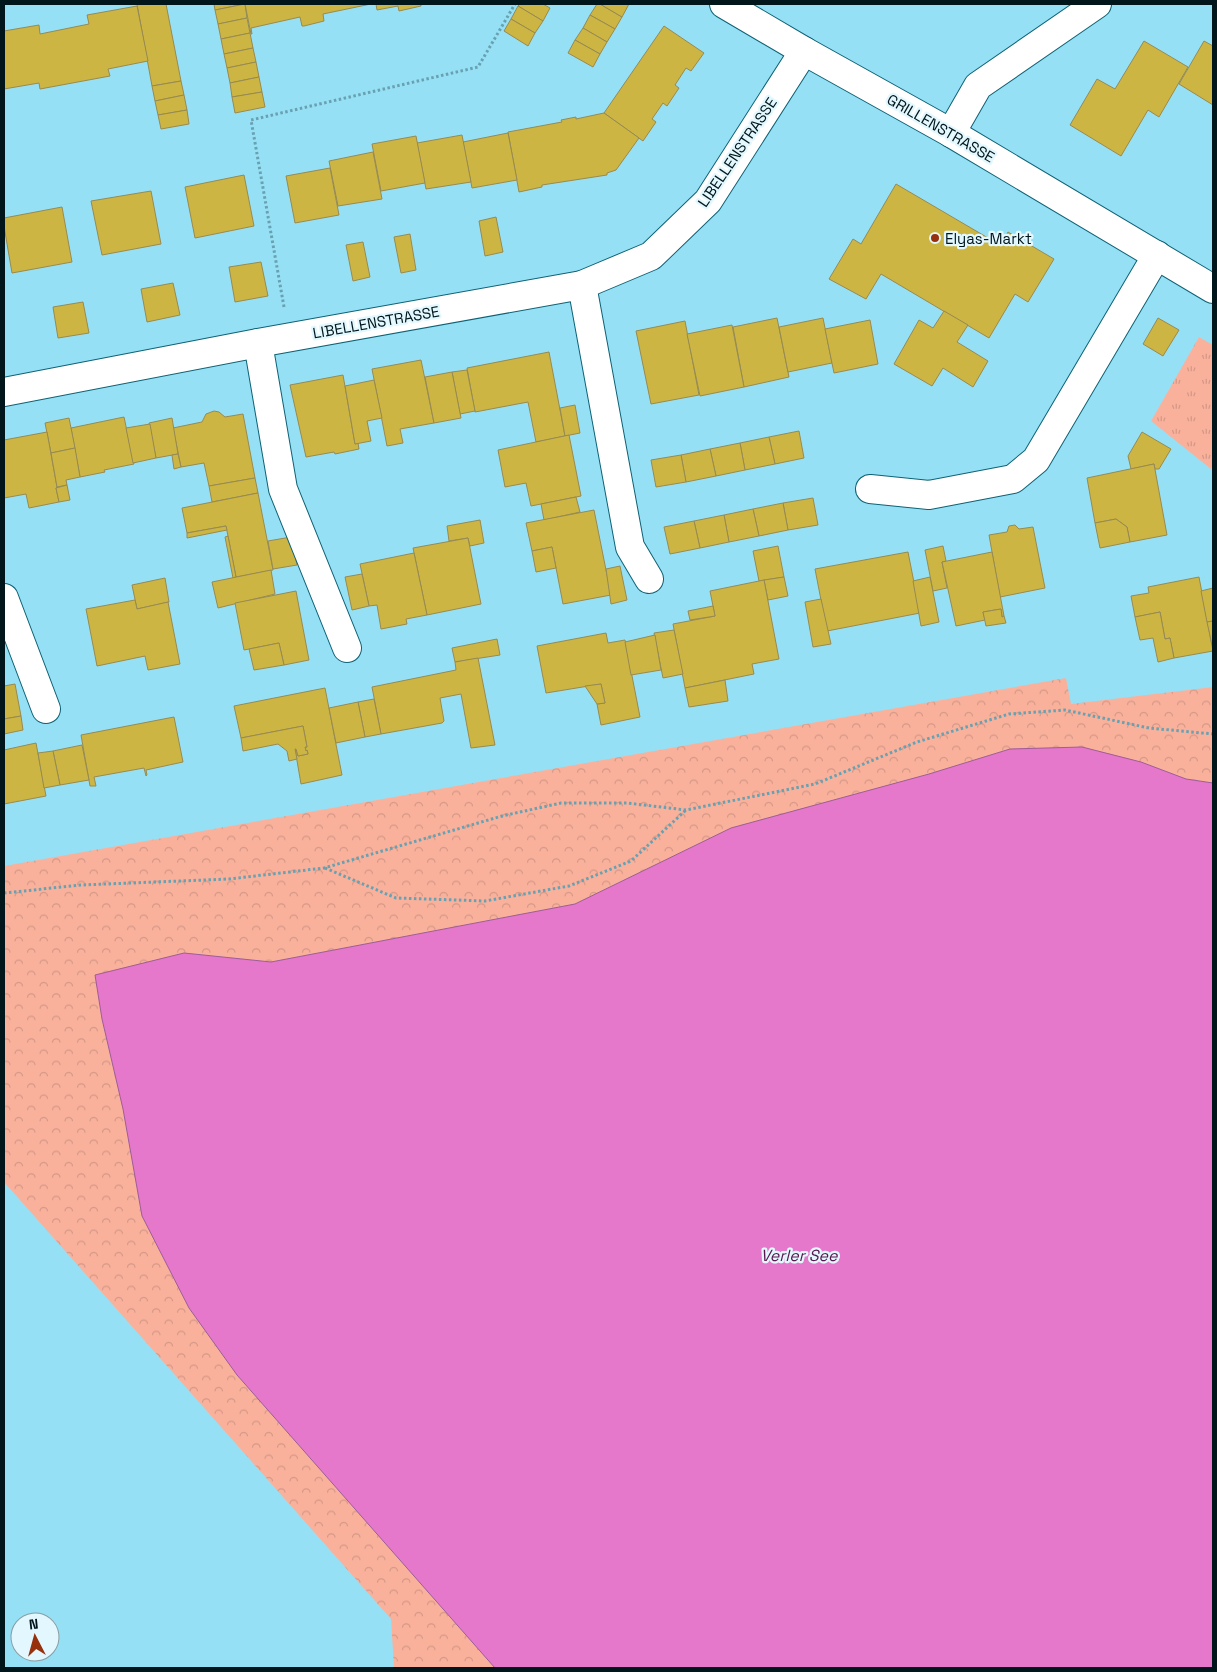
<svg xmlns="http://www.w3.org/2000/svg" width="1217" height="1672" font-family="'Space Grotesk',sans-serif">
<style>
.grass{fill:url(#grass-tufts)}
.forest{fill:url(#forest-crowns)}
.water{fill:#e578ca;stroke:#a15b96}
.building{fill:#cdb544;stroke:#978a51}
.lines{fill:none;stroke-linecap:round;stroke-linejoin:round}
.minor-casing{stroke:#0e6275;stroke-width:30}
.path{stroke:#68a1b1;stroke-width:3;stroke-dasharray:2.5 2.5;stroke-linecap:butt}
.minor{stroke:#fff;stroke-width:28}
.poi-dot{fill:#97300c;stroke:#e3f8fe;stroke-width:2}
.labels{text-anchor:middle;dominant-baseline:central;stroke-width:4.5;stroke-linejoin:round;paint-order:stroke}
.street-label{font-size:15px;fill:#01161b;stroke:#e3f8fe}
.poi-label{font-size:15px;fill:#01161b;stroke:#e3f8fe;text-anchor:start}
.water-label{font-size:16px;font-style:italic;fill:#59154b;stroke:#e3f8fe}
</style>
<defs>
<pattern id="grass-tufts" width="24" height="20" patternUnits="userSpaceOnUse" patternTransform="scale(1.25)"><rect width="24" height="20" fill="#fab19c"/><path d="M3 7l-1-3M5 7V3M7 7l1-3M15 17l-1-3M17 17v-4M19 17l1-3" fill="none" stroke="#d49886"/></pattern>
<pattern id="forest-crowns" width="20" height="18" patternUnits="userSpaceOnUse" patternTransform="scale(1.25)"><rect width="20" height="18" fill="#fab19c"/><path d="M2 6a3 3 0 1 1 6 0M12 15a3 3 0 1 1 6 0" fill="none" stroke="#d49886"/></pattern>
</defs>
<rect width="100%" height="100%" fill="#96e0f5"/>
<!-- grass -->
<polygon class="grass" points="1199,337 1213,345 1213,465 1211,469 1151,421"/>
<!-- forest -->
<polygon class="forest" points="1066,678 1071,704 1213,687 1213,783 1186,779 1141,762 1010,749 929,774 731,828 575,904 271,962 184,953 102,1019 123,1109 142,1216 189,1308 237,1375 495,1668 394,1668 391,1619 4,1182 4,866"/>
<!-- water -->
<polygon class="water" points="1082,747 1141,762 1186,779 1213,783 1213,1668 495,1668 237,1375 189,1308 142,1216 123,1109 102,1019 95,975 184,953 271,962 575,904 731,828 929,774 1010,749"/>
<!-- building -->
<g class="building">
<polygon points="137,4 166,4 181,81 152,86"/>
<polygon points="214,4 245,4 215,10"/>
<polygon points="245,4 247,18 218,24 215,10"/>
<polygon points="245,4 371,4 323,14 324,21 304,26 302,26 300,17 251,28 252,34 251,34"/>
<polygon points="376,4 421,4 421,6 399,11 398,6 377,10"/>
<polygon points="520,4 543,4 550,8 543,21 518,6"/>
<polygon points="597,4 600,4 622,17 615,29 590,15"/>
<polygon points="600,4 629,4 622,17"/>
<polygon points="137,6 148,61 108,69 110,76 40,89 39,83 4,89 4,31 39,25 40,34 89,24 87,15"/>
<polygon points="518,6 543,21 535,33 511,19"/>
<polygon points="590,15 615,29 607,42 583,28"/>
<polygon points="247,18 250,33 221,39 218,24"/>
<polygon points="511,19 535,33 528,46 504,31"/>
<polygon points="664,26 704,53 691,71 686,68 675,85 679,88 667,106 663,103 652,119 656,122 643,141 604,113"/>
<polygon points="583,28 607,42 600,54 575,40"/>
<polygon points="250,33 253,48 224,54 221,39"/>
<polygon points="575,40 600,54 593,67 568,53"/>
<polygon points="1144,41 1188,67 1159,117 1148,110 1121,156 1070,125 1097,79 1115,89"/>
<polygon points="1204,41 1213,46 1213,105 1179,84"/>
<polygon points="253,48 256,62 227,68 224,54"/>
<polygon points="256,62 259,77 230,83 227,68"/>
<polygon points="259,77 262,92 232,97 230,83"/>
<polygon points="181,81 184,95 155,101 152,86"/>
<polygon points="262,92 265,107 235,113 232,97"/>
<polygon points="184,95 187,110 158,115 155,101"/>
<polygon points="187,110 189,124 161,129 158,115"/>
<polygon points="604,113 639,138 616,170 607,173 607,175 542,185 542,187 519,192 508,132 562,122 561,120 576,117 576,119"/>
<polygon points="508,133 517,180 472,188 463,142"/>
<polygon points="462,135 471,182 426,189 417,143"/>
<polygon points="416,136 425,183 381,191 372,144"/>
<polygon points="373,152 382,199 338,206 329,161"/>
<polygon points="330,168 339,215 295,223 286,176"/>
<polygon points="244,175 254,226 195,238 185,187"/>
<polygon points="896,184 1000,245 1008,232 1054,259 1028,302 1015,294 989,338 881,274 866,299 829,279 853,239 861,244"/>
<polygon points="151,191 161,244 102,255 91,201"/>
<polygon points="62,207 72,262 12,273 4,226 4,218"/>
<polygon points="496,217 503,252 485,256 479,221"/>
<polygon points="410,234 416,270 401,273 394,237"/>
<polygon points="363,242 370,277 353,281 346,245"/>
<polygon points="261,262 268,296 235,302 229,267"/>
<polygon points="173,283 180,315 147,322 141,289"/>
<polygon points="83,302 89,333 58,338 53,307"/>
<polygon points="944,311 968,325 957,342 988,361 973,387 943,368 932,386 894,364 919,320 933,328"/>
<polygon points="777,318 789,377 744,387 733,327"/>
<polygon points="823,318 832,363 788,372 779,327"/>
<polygon points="1158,318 1179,330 1163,356 1143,344"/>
<polygon points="870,320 878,364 834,373 825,329"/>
<polygon points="685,321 699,395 651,404 636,331"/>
<polygon points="732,325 744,387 700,396 687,334"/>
<polygon points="549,352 565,436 536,442 528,402 475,412 467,368"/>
<polygon points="421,360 434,423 400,429 403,443 387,446 372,369"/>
<polygon points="467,370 475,411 460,414 452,372"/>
<polygon points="452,372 461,418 434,423 425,377"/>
<polygon points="343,375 355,444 358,443 359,449 335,454 334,452 306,457 290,385"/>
<polygon points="374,380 382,418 367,421 371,441 355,444 345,386"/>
<polygon points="575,405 580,433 565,436 560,408"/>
<polygon points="214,411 219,412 225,417 243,414 255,478 209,486 204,463 181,467 173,428 202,422 206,414"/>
<polygon points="124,417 134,464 104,470 105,472 80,477 71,428"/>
<polygon points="69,418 75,448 51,453 45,423"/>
<polygon points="172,418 178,454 156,458 149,423"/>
<polygon points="150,424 156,458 133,463 126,428"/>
<polygon points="799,431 804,458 775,464 769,437"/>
<polygon points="47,432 57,487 56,488 59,502 29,508 26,494 4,498 4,440"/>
<polygon points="1142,432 1171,449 1159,469 1155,469 1154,464 1131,469 1128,456"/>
<polygon points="569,435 581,496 531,506 526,483 505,487 498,450"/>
<polygon points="769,437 775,464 745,470 740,443"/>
<polygon points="740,443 745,470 716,476 710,449"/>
<polygon points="75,448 80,477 66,480 67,485 57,487 51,453"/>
<polygon points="710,449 716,476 686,482 681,455"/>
<polygon points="178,454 181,467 174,469 172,455"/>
<polygon points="681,455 686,482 656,487 651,460"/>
<polygon points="1154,464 1167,535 1130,542 1127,527 1116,519 1095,523 1087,478"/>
<polygon points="255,478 258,493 212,502 209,486"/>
<polygon points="67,485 70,500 59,502 56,488"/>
<polygon points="258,493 273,570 236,577 226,526 187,533 182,508"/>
<polygon points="576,497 580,512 544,520 541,504"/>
<polygon points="813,498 818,525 788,530 783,503"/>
<polygon points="783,503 788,530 759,536 753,509"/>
<polygon points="753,509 759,536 729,542 724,515"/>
<polygon points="594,510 611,595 563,604 552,547 532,551 526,523"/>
<polygon points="724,515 729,542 700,548 694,521"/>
<polygon points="1116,519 1127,527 1130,542 1100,548 1095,523"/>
<polygon points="480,520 484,543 470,546 468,538 449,541 447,526"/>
<polygon points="694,521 700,548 670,554 664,527"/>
<polygon points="1015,525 1019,529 1033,527 1045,588 1000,597 989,535 1007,532 1009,526"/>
<polygon points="226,526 227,530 187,538 187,533"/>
<polygon points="228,536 236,577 233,578 225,537"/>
<polygon points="291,537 297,565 273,569 268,541"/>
<polygon points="468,538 481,604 427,615 413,548"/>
<polygon points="778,546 784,577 759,581 753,551"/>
<polygon points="943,546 946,561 942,562 947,588 933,591 925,550"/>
<polygon points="552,547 556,568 536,572 532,551"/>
<polygon points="908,552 920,613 827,631 815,569"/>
<polygon points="992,552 1004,616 1002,617 1001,609 983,612 985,620 956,626 942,562"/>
<polygon points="414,553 427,615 406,619 407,624 381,629 377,605 369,606 360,564"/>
<polygon points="620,566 627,600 611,604 606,569"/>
<polygon points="271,570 275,594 218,608 212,582"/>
<polygon points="362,574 369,606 352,610 345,577"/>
<polygon points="784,577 788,596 768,600 764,580"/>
<polygon points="930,577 939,622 921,626 913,581"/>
<polygon points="1199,577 1213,651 1174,658 1170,638 1165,639 1160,612 1135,617 1131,596 1149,593 1148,587"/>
<polygon points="165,578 169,602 137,609 132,585"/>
<polygon points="764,580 779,659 752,664 754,674 685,688 673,624 715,616 710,591"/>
<polygon points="1213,588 1213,621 1207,622 1201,591"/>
<polygon points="296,591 309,660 284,665 279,643 244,650 235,603"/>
<polygon points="821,599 831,644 813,647 805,602"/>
<polygon points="135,600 137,609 168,602 180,664 148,670 145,656 97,666 86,609"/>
<polygon points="713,606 715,616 690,620 688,611"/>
<polygon points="1001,609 1002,617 1004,616 1006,623 986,626 983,612"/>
<polygon points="1160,612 1165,639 1170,638 1174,658 1158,662 1153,638 1140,640 1135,617"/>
<polygon points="1213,621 1213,645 1212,645 1207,622"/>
<polygon points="674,630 683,674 663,678 654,633"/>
<polygon points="606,633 608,643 625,640 640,717 601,725 597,704 605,703 601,684 546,693 537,646"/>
<polygon points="655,635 661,670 631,675 625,642"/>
<polygon points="497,639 500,655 455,662 452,648"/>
<polygon points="279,643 284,665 254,670 249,649"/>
<polygon points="478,658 495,745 471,748 461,694 440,698 444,721 442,723 381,734 372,687 456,670 455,662"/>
<polygon points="725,680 728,701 689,707 685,688"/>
<polygon points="15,684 21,716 4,719 4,686"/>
<polygon points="601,684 605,703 597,704 585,686"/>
<polygon points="325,688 342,775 301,784 295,749 296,749 298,756 308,754 307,750 306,751 305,747 307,747 303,726 241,738 234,706"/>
<polygon points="374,699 381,734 365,737 358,702"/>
<polygon points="358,702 365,737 336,743 329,708"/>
<polygon points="4,715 4,719 21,716 23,730 4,734"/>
<polygon points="174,717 183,762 146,770 147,775 146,776 144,768 94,777 96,786 90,786 81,735"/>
<polygon points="303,726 307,747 305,747 306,751 307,750 308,754 298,756 296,749 295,749 297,759 289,761 287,751 278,744 243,751 241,738"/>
<polygon points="36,743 46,796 4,804 4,750"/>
<polygon points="82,745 89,780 60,785 53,751"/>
<polygon points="53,751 60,785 44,788 38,753"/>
</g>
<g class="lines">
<defs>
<g id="minor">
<polyline points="724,4 804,51 951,133 1213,289"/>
<polyline points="951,133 978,86 1097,4"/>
<polyline points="582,285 630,547 649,579"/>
<polyline points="258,343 283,489 347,648"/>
<polyline points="4,392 258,343 582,285 651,256 708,201 804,51"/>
<polyline points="870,489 929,495 1013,479 1036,460 1157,255"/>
<polyline points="4,598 46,709"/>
</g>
</defs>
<!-- minor casing -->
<use href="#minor" class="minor-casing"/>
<!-- path -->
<g class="path">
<polyline points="284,307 251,120 478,67 515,4"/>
<polyline points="325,868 396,898 485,901 569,886 631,861 686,810"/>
<polyline points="4,893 81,885 229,879 324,868 502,816 561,803 627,803 686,810 815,784 917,742 1009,714 1065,710 1149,728 1213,734"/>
</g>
<!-- minor -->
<use href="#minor" class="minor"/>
</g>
<!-- markers -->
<circle class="poi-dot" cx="935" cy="238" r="5"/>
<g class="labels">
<!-- street labels -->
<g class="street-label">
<text transform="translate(941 128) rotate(30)">GRILLENSTRASSE</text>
<text transform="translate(737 152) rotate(-56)">LIBELLENSTRASSE</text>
<text transform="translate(376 322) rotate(-10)">LIBELLENSTRASSE</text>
</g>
<!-- poi labels -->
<g class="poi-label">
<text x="945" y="238">Elyas-Markt</text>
</g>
<!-- water labels -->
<g class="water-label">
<text x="799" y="1255">Verler See</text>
</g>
</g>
<!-- border -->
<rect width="1217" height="1672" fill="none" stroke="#01161b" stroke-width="10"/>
<!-- north arrow -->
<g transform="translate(35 1637) rotate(354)"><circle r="24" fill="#e3f8fe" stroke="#899ea3"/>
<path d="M0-4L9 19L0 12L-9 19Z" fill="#97300c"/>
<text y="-8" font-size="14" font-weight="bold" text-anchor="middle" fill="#01161b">N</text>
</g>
</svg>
